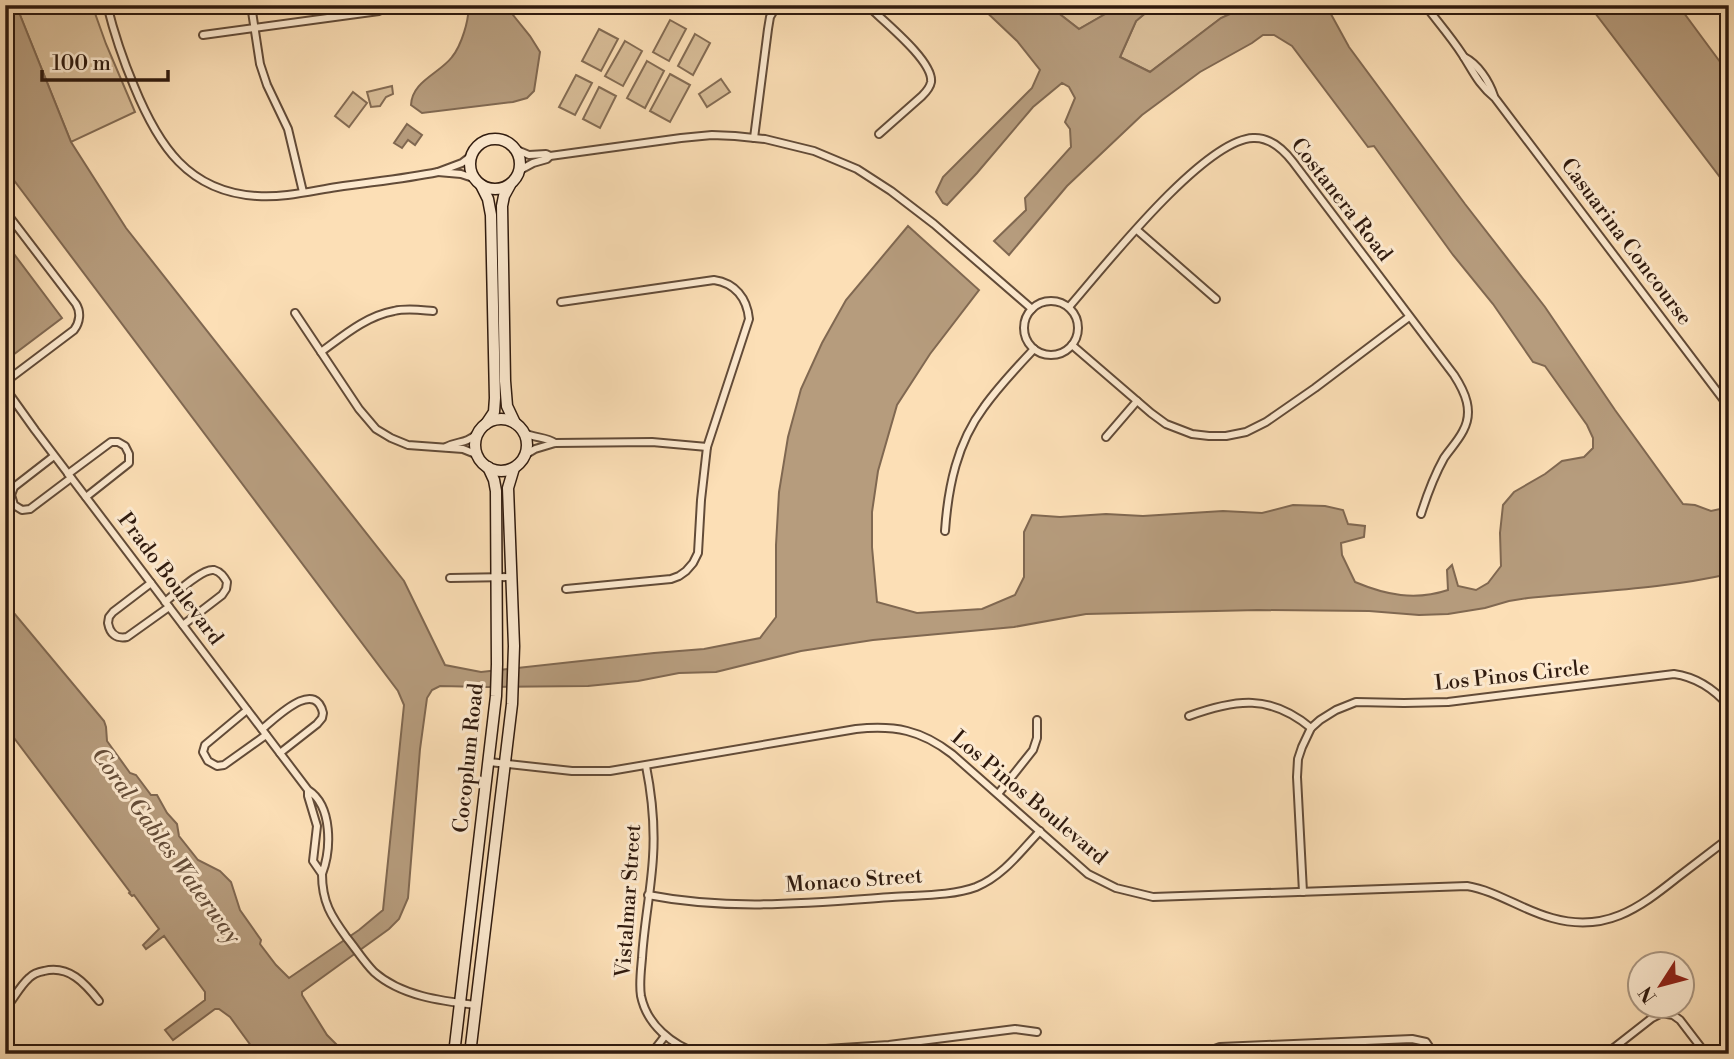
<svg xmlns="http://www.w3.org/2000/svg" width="1734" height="1059" font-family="'Libre Bodoni',serif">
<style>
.green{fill:#d9be99;stroke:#846c54;stroke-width:2}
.water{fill:#b69c7d;stroke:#806851;stroke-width:2}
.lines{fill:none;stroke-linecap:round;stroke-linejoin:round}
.street-casing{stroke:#624b38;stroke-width:10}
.secondary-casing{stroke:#2f1a0e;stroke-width:13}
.street{stroke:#fdead0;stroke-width:6}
.secondary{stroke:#fdead0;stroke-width:10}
.labels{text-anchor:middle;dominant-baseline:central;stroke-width:6;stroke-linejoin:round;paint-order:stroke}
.street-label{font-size:21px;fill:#2f1a0e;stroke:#fdead0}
.water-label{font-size:23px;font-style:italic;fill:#654e3a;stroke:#fdead0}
</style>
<rect width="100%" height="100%" fill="#fcdfb6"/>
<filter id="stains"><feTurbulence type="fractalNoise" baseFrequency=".00286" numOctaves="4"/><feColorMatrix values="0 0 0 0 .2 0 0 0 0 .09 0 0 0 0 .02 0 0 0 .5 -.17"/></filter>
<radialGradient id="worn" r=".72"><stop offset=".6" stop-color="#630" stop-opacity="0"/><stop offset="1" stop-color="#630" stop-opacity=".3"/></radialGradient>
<!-- green -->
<g class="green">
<polygon points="16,5 92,5 106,44 135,112 71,142"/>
<polygon points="1048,5 1121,5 1079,29"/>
<polygon points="1155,5 1250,5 1221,18 1150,72 1120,57 1136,21"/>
<polygon points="670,20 686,29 669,61 653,52"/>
<polygon points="599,29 618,39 601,71 582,61"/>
<polygon points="695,34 710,43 693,75 678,66"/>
<polygon points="625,41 642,51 623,86 605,76"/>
<polygon points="647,61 664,71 645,108 627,98"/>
<polygon points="670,74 690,85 670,122 650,111"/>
<polygon points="576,75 592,83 575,115 559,107"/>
<polygon points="721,79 730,92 707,107 699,94"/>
<polygon points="392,86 393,94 386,97 380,106 371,107 367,92"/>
<polygon points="599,87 616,96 600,128 583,119"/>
<polygon points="353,92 367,103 349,127 335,116"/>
</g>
<!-- water -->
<g class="water">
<path d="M5 5H16L71 142 126 228 404 581 445 665 481 672 654 653 704 649 760 638 776 617V545L779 492 788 437 801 389 822 343 846 300 908 226 979 290 930 354 897 405 878 471 872 512V547L877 602 917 613 982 609 1015 595 1024 577V532L1032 515 1060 517 1106 514 1143 516 1223 511 1262 513 1293 505 1325 506 1343 510 1348 524 1365 526 1364 537 1341 543 1342 555 1355 582C1386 595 1415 601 1448 590L1447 570 1452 565 1458 586 1476 590 1488 583 1501 566 1500 533 1503 505 1514 492 1545 474 1562 461 1584 457 1593 448V438L1587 425 1545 366 1533 362 1493 304 1453 255 1374 146 1368 147 1292 46 1274 35H1263L1252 43 1200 72 1142 115 1067 186 1009 255 994 241 1026 210 1025 198 1071 147 1070 129 1065 122 1075 98 1069 87 1062 83 1033 107 977 173 947 205 943 203 936 192 943 177 1032 88 1040 70 1017 41 979 5H1048L1079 29 1121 5H1155L1136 21 1120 57 1150 72 1221 18 1250 5H1326L1349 47 1465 204 1545 307 1615 410 1683 504 1695 505 1711 511 1729 507V574C1663 589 1595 591 1528 598L1509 601 1485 608 1448 614 1419 615 1369 611 1258 610 1086 614 1014 627 873 640 801 651 716 672 679 673 638 681 588 686 486 687 440 686 432 690 427 698 420 749 408 898 399 919 389 929 302 992V995L327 1035 337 1045 336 1047 339 1054H257L230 1017 219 1009H215L173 1040 165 1030 205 1000V992L164 936 146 949 143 945 159 929 134 895 132 896 129 893 130 892 5 726V593L13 612 104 721 106 727 107 741 130 773 136 775 151 795H157L167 813 177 824 179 836 198 860 220 871 231 882 240 910 261 940 260 944 276 965 289 978 359 930 383 910 404 705 398 691 13 179 5 162Z"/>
<path d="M468 5H505L530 36 540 52 534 91 527 98 513 102 422 113 411 105C412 81 439 74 452 57 461 46 470 19 468 5Z"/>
<polygon points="1589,5 1678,5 1729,74 1729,189"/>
<polygon points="407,124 422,135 415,145 408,140 402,148 394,143"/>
<polygon points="5,242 62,318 5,361"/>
</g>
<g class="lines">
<defs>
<g id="street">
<path d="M107 5C114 33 123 60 134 86 158 145 188 192 257 196 283 198 311 191 337 187 370 182 404 179 438 172L462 163 471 156"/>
<polyline points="251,5 260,64 267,85 288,129 303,192"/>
<path d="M867 5C882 20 934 61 931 82 930 88 926 92 922 96L879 134"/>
<path d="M1425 5C1437 21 1451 37 1462 54 1473 71 1478 84 1495 98L1729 407"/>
<polyline points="203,35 379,11"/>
<path d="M1464 57C1478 64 1489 81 1494 96"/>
<polyline points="754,138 768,29 770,17 777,5"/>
<polyline points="517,150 529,155 546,154 550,156"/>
<polyline points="520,170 533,163 547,159 550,156 681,138 712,135 735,136 765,139 814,151 857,169 891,191 934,224 1032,309"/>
<polyline points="438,172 461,174 473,178"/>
<path d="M5 211 76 304C81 312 80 322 74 330L5 382"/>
<polyline points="1137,230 1216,299"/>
<circle cx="1051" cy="328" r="27"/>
<path d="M561 302 714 280C735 283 747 298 749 319L707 447 701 500 698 553 693 563 686 571 679 576 671 579 566 589"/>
<path d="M1069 307C1103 268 1203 140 1253 138 1270 137 1283 149 1293 162L1454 375C1465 392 1474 411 1463 431 1458 441 1450 449 1444 458 1434 476 1427 495 1421 514"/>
<polyline points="295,313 359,409 376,429 391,438 408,445 463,449 478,455"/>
<polyline points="1072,345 1151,413 1166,424 1192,434 1209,436 1226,436 1246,432 1266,422 1315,388 1409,317"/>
<path d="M321 352C343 336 366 316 394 311 407 308 420 310 433 311"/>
<path d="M5 388 35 430 308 790C333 806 331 850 322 874L313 861 317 826 308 796V790"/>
<path d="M524 433C534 438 547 437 555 443"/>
<polyline points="1106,437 1137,401"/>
<path d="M446 447C460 440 464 445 478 433"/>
<polyline points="525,455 535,449 555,443 652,442 707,447"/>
<polyline points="54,456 14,487 11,495 14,505 22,510 30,509 71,478"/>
<polyline points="68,474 111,442 118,442 125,446 129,454 129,463 86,497"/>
<path d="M945 531C948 487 957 443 984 407 999 386 1017 367 1034 349"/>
<polyline points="450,578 512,577"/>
<path d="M151 583 113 612 109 617 108 623C110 634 116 639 127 637L169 607"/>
<path d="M165 602C175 594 202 568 214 570 221 572 224 577 227 582L226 589 222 595 183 625"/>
<polyline points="247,710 205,745 203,752 208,761 217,766 224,765 266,735"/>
<path d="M1189 716C1236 699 1270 694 1311 728"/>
<path d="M262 729C276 718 315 678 323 713L322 718 317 724 280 753"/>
<path d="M489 762 572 771H610L856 729C895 725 921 730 952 754L1088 874 1116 888 1153 897 1467 886C1497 891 1522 910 1552 918 1605 933 1638 909 1678 877 1695 864 1712 851 1729 838"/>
<path d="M646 766C652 796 655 826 653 857 651 891 644 924 642 958 641 970 639 984 641 996 647 1025 672 1045 699 1054"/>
<polyline points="998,794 1033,750 1037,738 1037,720"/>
<path d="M322 874C322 902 331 916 347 938 356 949 364 962 374 972 401 996 441 1001 476 1005"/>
<path d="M1303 892 1297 777 1298 759 1302 747 1311 728 1320 720 1336 710 1356 702 1404 703 1448 702 1674 674C1696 677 1714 689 1729 706"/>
<path d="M648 895C730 911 810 903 892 897 918 895 952 896 976 887 1003 876 1021 851 1040 831"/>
<path d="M5 1009C14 999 19 987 29 978 33 974 38 972 44 971 69 965 85 983 99 1001"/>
<polyline points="651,1054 665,1036"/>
<polyline points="748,1054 889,1045 1015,1029 1037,1032"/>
<polyline points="1206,1054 1212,1050 1220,1047 1412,1039 1426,1042 1434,1054"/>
<polyline points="1606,1054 1652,1018 1662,1013 1673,1015 1680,1020 1706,1054"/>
</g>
<g id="secondary">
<circle cx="495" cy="164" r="25"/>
<polyline points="481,185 488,199 491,215 495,398 494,412 486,424"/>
<polyline points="510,185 504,196 502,206 505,381 507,406 515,423"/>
<circle cx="501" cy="445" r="26"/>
<polyline points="454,1054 496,696 497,664 496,491 494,480 488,467"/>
<polyline points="470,1054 512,704 514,646 508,488 514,468"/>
</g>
</defs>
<!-- street casing -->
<use href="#street" class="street-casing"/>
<!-- secondary casing -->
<use href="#secondary" class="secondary-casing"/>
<!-- street -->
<use href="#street" class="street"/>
<!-- secondary -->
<use href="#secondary" class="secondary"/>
</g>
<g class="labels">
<!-- street labels -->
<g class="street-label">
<text transform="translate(1341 200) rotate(52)">Costanera Road</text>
<text transform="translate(1626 242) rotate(53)">Casuarina Concourse</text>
<text transform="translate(170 579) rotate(53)">Prado Boulevard</text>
<text transform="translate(1512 676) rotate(-6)">Los Pinos Circle</text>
<text transform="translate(469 758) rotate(-84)">Cocoplum Road</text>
<text transform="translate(1029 798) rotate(40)">Los Pinos Boulevard</text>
<text transform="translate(854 881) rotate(-4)">Monaco Street</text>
<text transform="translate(629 901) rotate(-86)">Vistalmar Street</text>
</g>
<!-- water labels -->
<g class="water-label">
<text transform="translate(166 846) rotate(54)">Coral Gables Waterway</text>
</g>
</g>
<!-- margin -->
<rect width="1734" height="1059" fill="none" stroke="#fcdfb6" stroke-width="28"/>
<rect x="7" y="7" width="1720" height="1045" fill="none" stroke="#2f1a0e" stroke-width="3.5"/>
<rect x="14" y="14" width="1706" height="1031" fill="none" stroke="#2f1a0e" stroke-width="2"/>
<!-- north arrow -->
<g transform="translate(1661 985) rotate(234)"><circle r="33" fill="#fdead0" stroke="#ab9782" stroke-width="2"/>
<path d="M0-5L12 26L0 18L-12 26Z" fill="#8f2418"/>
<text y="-10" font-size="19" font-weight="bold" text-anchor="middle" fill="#2f1a0e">N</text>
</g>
<!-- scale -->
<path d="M42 70v10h126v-10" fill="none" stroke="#2f1a0e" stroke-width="3.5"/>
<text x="52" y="70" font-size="21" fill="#2f1a0e" stroke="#fdead0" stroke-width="5" paint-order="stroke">100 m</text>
<rect width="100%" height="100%" filter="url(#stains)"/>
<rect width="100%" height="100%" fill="url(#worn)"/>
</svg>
